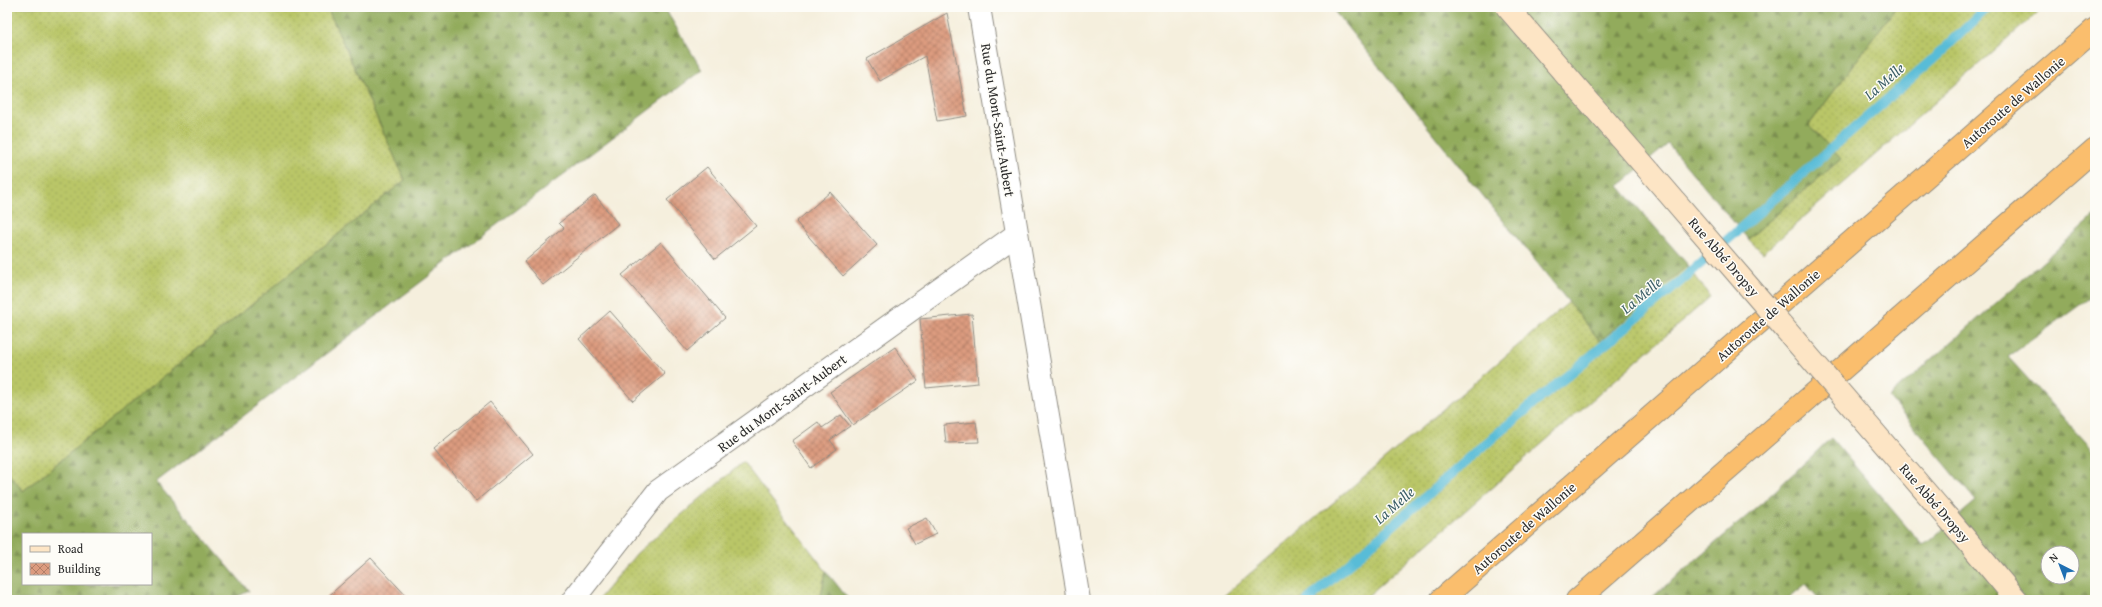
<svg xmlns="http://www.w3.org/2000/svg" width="2102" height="607" font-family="'Gentium Book Plus',serif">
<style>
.grass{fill:url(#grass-dots);stroke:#72784a}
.forest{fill:url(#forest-firs);stroke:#5e6b44;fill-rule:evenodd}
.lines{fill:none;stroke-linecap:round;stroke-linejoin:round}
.stream{stroke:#58bcd7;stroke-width:10}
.building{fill:url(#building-cross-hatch)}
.street-casing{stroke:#908d84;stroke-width:24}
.secondary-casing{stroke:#908d84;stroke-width:24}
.highway-casing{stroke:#908d84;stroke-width:24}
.street{stroke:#fff;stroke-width:22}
.secondary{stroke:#fde5c5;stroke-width:22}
.highway{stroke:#fabe6d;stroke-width:22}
.secondary-bridge-casing{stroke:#908d84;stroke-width:24;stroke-linecap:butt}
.secondary-bridge{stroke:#fde5c5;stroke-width:22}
.labels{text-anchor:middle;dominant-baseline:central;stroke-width:3;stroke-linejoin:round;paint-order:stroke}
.street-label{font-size:14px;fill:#2b2b2b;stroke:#fdfcf7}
.water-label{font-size:15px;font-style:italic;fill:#3b5e67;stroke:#fdfcf7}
</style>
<defs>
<pattern id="grass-dots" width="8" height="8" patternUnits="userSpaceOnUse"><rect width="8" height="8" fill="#b9c668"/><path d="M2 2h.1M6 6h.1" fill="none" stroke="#9faa5a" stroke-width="1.8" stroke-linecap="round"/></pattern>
<pattern id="forest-firs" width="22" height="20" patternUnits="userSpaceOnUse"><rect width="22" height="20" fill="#92ab5c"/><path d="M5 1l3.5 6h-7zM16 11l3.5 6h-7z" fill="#778b4c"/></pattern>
<pattern id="building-cross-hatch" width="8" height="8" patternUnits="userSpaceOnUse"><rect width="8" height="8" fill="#dc9b7f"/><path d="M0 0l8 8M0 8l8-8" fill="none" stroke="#b37f68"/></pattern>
</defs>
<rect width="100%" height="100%" fill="#fdfcf7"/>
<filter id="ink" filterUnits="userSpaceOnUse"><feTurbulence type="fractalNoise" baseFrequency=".025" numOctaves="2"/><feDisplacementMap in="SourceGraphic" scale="8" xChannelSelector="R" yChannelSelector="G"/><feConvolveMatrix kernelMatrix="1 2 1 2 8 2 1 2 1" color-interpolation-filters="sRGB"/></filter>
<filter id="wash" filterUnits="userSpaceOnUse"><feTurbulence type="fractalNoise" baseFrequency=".012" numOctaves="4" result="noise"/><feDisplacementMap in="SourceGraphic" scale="16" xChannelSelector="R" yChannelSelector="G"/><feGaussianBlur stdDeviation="0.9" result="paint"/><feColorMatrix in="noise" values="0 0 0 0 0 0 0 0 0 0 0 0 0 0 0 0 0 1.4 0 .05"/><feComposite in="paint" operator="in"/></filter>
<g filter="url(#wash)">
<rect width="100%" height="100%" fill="#f5efdd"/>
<!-- grass -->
<g class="grass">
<polygon points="7,7 327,7 405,180 23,491 7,472"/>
<polygon points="1896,7 2044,7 1763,253 1748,239 1841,159 1809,125"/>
<polygon points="1688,265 1710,297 1363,600 1219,600 1569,302 1600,341"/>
<polygon points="743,462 826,571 820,600 598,600 637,553"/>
</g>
<!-- forest -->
<g class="forest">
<path d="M327 7H664L702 70 156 482 249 591 230 600H7V472L23 491 405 180ZM23 534H151V584H23Z"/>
<polygon points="1331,7 1896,7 1809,125 1841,159 1748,239 1668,144 1619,186 1688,265 1600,341"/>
<path d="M2095 216V294L2008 357 2095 452V600H1820L1806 584 1786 600H1649L1761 504 1831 438 1923 546 1976 501 1889 397ZM2048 553H2072V577H2048Z"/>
<polygon points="826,571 849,600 820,600"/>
</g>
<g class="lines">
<!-- stream -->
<polyline class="stream" points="1308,600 1497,434 1667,293 1941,52 1988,7"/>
</g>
<g id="blocks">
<!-- building -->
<g class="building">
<polygon points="947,13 967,116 937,121 925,56 880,81 867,59"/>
<polygon points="707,167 756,226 715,259 667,200"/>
<polygon points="830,192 877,245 843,276 796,222"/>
<polygon points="595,195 618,224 543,285 524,262 564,228 559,223"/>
<polygon points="661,242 725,318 687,351 622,275"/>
<polygon points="610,311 665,374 633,401 579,339"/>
<polygon points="972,314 978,383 926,388 920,319"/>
<polygon points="895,347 918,381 853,425 830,392"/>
<polygon points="490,402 533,454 476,501 433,449"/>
<polygon points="841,415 850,426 830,440 837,449 811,468 792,441 818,422 822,428"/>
<polygon points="976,422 979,442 946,443 944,425"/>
<polygon points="927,518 936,534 915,544 906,528"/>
<polygon points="371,558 410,600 324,600"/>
</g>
</g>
</g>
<g filter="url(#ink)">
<use href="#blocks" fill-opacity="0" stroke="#908d84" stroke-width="1"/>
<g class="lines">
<defs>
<g id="street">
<polyline points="979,7 1079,600"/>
<polyline points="573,600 658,491 1017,234"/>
</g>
<g id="secondary">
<polyline points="1507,7 1650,172"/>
<polyline points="1948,518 2017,600"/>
</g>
<g id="highway">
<polyline points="1441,600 2095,29"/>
<polyline points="1577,600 2095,149"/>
</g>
</defs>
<!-- street casing -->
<use href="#street" class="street-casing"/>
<!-- secondary casing -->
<use href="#secondary" class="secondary-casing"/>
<!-- highway casing -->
<use href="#highway" class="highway-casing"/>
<!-- street -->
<use href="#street" class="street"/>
<!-- secondary -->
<use href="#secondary" class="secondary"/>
<!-- highway -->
<use href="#highway" class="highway"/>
<defs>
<polyline id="secondary-bridge" points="1650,172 1948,518"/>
</defs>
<!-- secondary-bridge casing -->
<use href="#secondary-bridge" class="secondary-bridge-casing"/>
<!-- secondary-bridge -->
<use href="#secondary-bridge" class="secondary-bridge"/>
</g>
</g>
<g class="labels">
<!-- street labels -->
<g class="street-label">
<text transform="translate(2013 102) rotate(-41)">Autoroute de Wallonie</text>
<text transform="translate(998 120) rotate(81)">Rue du Mont-Saint-Aubert</text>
<text transform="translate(1724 257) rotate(49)">Rue Abbé Dropsy</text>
<text transform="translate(1768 315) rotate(-41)">Autoroute de Wallonie</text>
<text transform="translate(782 403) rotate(-36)">Rue du Mont-Saint-Aubert</text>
<text transform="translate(1935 503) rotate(49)">Rue Abbé Dropsy</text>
<text transform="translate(1524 528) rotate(-41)">Autoroute de Wallonie</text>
</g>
<!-- water labels -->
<g class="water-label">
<text transform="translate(1884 81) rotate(-41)">La Melle</text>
<text transform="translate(1641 295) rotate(-40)">La Melle</text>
<text transform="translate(1394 505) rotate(-41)">La Melle</text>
</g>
</g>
<!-- margin -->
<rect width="2102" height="607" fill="none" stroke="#fdfcf7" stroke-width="24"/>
<!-- legend -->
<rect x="22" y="533" width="130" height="52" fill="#fdfcf7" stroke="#a9a8a5"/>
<rect x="30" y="546" width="20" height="6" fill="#fde5c5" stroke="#a9a8a5"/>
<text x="58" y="553" font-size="12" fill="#2b2b2b">Road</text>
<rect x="30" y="563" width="20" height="12" fill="url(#building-cross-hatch)" stroke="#a9a8a5"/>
<text x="58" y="573" font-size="12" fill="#2b2b2b">Building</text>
<!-- north arrow -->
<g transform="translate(2060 565) rotate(318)"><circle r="19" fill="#fdfcf7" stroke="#a9a8a5"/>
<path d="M0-3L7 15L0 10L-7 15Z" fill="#1f6fb2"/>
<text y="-6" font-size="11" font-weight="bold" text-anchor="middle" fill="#2b2b2b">N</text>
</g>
</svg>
